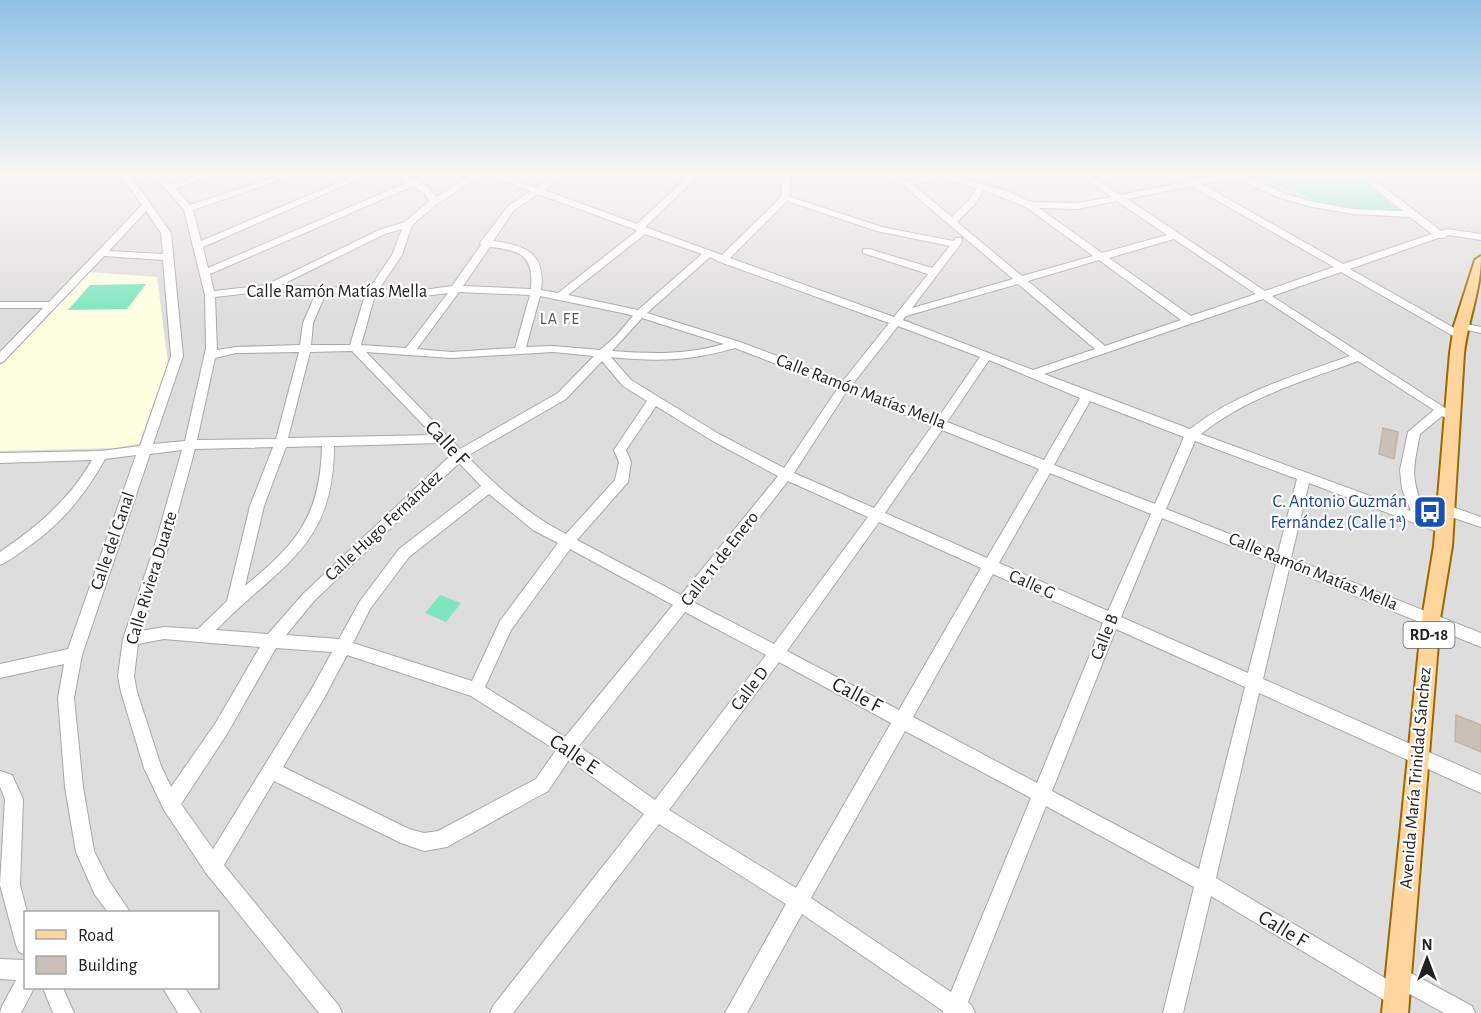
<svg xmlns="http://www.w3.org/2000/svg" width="1481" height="1013" font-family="'Alegreya Sans',sans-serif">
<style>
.residential{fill:#dedddd;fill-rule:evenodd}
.education{fill:#ffffe1}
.pitch{fill:#7ee6be}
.building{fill:#cac0b8;stroke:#c4b4a7;stroke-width:1.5}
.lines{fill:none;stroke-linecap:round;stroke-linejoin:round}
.minor-casing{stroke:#a7a7a7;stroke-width:2}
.major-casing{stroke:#9c6800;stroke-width:4}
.minor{fill:#fff;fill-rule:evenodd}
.major{fill:#ffd59d;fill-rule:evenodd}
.labels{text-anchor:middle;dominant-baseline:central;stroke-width:4.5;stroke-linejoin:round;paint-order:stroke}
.far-neighbourhood-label{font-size:16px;letter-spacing:1.5px;fill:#535353;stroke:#fff}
.shield{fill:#fff;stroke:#636363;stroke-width:1.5}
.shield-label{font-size:16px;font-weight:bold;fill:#202020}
.street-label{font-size:18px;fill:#202020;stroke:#fff}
.transit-label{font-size:18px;fill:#164399;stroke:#fff;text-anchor:end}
.near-street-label{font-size:21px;fill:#202020;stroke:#fff}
</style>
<rect width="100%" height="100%" fill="#f1ede6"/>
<!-- residential -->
<path class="residential" d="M0 175H1481V1013H0ZM26 912H218V988H26Z"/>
<!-- education -->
<polygon class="education" points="89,272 157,277 168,363 139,444 114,448 0,451 0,366"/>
<!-- pitch -->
<g class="pitch">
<polygon points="1255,175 1355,175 1399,210 1360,210 1316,201"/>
<polygon points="146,284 127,309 68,310 90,285"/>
<polygon points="440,595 461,603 446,622 425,613"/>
</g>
<!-- building -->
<g class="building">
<polygon points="1383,428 1398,432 1394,459 1379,454"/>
<polygon points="1456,715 1481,725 1481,752 1455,741"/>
</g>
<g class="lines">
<defs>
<g id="minor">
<path d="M121 175H130L171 233 183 356 153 444 185 441 206 348 205 295 184 210 167 190 147 175H157L171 185 199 175H212L176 189 190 205 281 175H294L193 210 201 241 356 175H368L203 247 208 268 406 183 396 175C410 175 428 184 436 197L472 175H482L437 204 412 225 402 255 379 289 416 291 452 286 481 245 480 243 508 206 530 191 489 175H502L536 188 555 175H565L544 190 637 224 690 175H699L645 227 722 255 781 197 783 175H791L790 197 882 227 953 241 956 238H962V242L912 308 1013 279 904 186 880 175H892L907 181 928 175H954L1009 192 1031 202 1078 203 1111 197 1081 175H1091L1120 195 1185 182 1176 175H1187L1195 180 1218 175H1243L1286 194 1314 202 1354 209 1403 211 1358 175H1368L1441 231 1447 229 1481 234V240L1448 235 1444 238H1438L1350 269 1463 333V337H1455L1341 272 1272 296 1459 417 1453 421 1442 416 1420 434C1412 474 1411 478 1426 516L1448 524 1450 528 1448 532H1438L1309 483 1291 558 1481 633V647L1289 569 1263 679 1481 775V793L1259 693 1216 878 1390 981 1388 976 1391 969 1398 966 1472 1006 1475 1013H1444L1404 991 1406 996 1403 1003 1396 1006 1389 1003 1211 896 1183 1013H1163L1194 887 1046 806 968 1002 972 1006 975 1013H943V1011L802 914 747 1013H725L786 904 659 824 513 1013H490L493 1006 644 814 569 760 548 791 447 847 424 851 401 843 274 781 224 865 339 1006 342 1013H319L206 873 164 810 144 768 121 692 118 676 123 639 154 548 182 450 150 454 82 655 74 698 83 787 94 851 109 881 130 912H108L95 895 76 852 65 787 58 698 64 664 0 678V664L68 649 136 455 105 459C85 495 62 523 28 547 19 553 10 561 0 565V552C38 526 69 500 92 460L0 463V453L101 451 140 446 171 356 163 260 104 256 4 361 0 363V352L43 308H0V302H49L142 205ZM941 177 976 188 970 199 952 217 913 185ZM1233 177 1280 198 1313 207 1354 214 1410 217 1432 234 1343 264 1202 184ZM413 186 425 194 429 201 405 222 379 230 266 285 214 291 210 274ZM1192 186 1334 267 1265 291 1127 199ZM983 190 1026 207 1093 256 1022 276 957 222 977 202ZM538 194 634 229 637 231 558 293 541 290C546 253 525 245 493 241L514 210ZM787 201 877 231 950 246 932 268 869 249H863V253L928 274 894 317 730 258ZM1117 201 1167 235 1102 253 1039 208 1078 209ZM146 211 161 233 163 254 109 251ZM402 229 392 255 369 289 281 285 385 234ZM645 234 702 254 638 310 568 295ZM1174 239 1256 294 1191 316 1109 258ZM490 247C520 250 534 255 531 289L463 286ZM710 257 720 262 889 323 843 381 740 342 647 313ZM1099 260 1181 320 1105 346 1028 281ZM1018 284 1095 349 1033 370 903 320 906 316ZM268 291 316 293 303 323 300 345 236 347 217 350 215 297ZM459 292 530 295 515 348 451 352 417 349ZM326 293 365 295 350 345H311L313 323ZM448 293 406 348 361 345 375 295 416 297ZM540 296 627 314 633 316 616 336 600 350 553 346 526 347ZM1263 299 1350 356C1294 376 1237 392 1190 429L1044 374ZM642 318 724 344C687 355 651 354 612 351ZM898 326 980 357 938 418 852 385ZM735 348 838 388 784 468 719 434 631 380 611 357C659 362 689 361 735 348ZM352 351 433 435 288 438 310 352ZM299 352 276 439 197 440 215 358 236 353ZM366 352 451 358 553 352 594 356 558 393 460 449ZM989 360 1080 398 1044 460 947 422ZM602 361 623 386 647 401 614 450 619 462 615 480 566 534C527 514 497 487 467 456L566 399ZM1358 361 1434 410 1408 432 1400 470 1402 489 1411 511 1201 434C1247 397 1304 381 1358 361ZM847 391 932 426 874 508 794 473ZM1090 401 1184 437 1155 504 1054 465ZM656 406 711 440 778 476 681 595 577 540 628 482 631 462 626 450ZM942 430 1039 469 987 558 885 513ZM1195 441 1297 479 1278 553 1166 509ZM441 443 451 455 304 593 268 634 216 630C278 566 334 549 334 446ZM322 446C320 517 297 543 245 586L264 506 286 447ZM273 447 250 506 227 601 198 629 164 627 141 631 168 548 195 449ZM459 463 481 486 399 549 360 601 339 639 286 635 314 601ZM1050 473 1151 514 1108 611 999 563ZM788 481 868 517 774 644 693 602ZM489 494 533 530 558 543 500 621 472 681 353 643 370 609 409 557ZM1162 518 1276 564 1248 673 1121 617ZM879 522 981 568 899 710 787 651ZM570 549 673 605 565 737 485 687 511 630ZM993 574 1103 623 1037 783 913 717ZM685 612 766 655 655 800 579 746ZM1116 629 1245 687 1199 869 1052 791ZM164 639 260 647 215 724 171 787 161 766 137 692 134 676 138 644ZM276 648 332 652 311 690 213 849 181 804 227 734ZM347 655 471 696 556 750 536 779 438 831 424 833 409 829 283 767 323 700ZM779 662 891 723 796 888 669 810ZM905 731 1031 798 951 992 811 898Z"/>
<polygon points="1461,323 1481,327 1481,333 1457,328 1456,326"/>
<polygon points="1444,504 1481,517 1481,527 1439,513 1437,509 1439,505"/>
<polygon points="0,771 12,775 23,799 20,885 27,912 26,955 19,952 16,945 0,885 5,799 0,787"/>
<polygon points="0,959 26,960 26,988 34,988 21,1013 0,1013 2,1006 16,980 0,979"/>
<polygon points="43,988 63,988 74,1013 53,1013"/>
<polygon points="163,988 185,988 201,1013 178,1013"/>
</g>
<path id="major" d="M1481 256C1481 290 1468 320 1464 353L1452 546 1440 619 1408 1013H1382L1422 619 1434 546 1450 353 1454 326 1475 260Z"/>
</defs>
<!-- minor casing -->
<use href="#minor" class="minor-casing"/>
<!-- major casing -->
<use href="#major" class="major-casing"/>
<!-- minor -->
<use href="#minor" class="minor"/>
<!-- major -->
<use href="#major" class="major"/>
</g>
<!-- sky -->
<linearGradient id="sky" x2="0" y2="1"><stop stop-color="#8cc1e6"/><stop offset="0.55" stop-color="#f9f7f4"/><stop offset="1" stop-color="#f9f7f4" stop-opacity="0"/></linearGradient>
<rect width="1481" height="317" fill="url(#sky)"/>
<!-- icons -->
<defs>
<symbol id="bus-square" viewBox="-11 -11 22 22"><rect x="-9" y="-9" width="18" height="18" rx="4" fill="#1a4fb4" stroke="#fff"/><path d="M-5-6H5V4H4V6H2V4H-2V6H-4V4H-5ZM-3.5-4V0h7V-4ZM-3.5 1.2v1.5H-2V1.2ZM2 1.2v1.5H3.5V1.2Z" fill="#fff"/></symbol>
</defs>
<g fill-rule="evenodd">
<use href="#bus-square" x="1411" y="493" width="38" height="38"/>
</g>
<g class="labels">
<!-- far-neighbourhood labels -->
<g class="far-neighbourhood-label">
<text x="560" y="319">LA FE</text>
</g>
<!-- shield labels -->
<rect class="shield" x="1403.5" y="622" width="51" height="26" rx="4.5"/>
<g class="shield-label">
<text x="1429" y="635">RD-18</text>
</g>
<!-- street labels -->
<g class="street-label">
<text x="337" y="292">Calle Ramón Matías Mella</text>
<text transform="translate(861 392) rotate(21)">Calle Ramón Matías Mella</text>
<text transform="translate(384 526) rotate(-43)">Calle Hugo Fernández</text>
<text transform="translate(113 541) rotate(-71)">Calle del Canal</text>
<text transform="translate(720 559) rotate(-52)">Calle 11 de Enero</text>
<text transform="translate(1313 572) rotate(22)">Calle Ramón Matías Mella</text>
<text transform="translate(152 578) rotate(-73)">Calle Riviera Duarte</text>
<text transform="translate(1032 585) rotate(24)">Calle G</text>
<text transform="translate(1105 637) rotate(-68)">Calle B</text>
<text transform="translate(750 689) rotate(-53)">Calle D</text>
<text transform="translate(1416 778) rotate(-85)">Avenida María Trinidad Sánchez</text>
</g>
<!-- transit labels -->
<g class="transit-label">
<text x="1407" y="502">C. Antonio Guzmán<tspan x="1407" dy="21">Fernández (Calle 1ª)</tspan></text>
</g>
<!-- near-street labels -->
<g class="near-street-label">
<text transform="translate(447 443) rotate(47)">Calle F</text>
<text transform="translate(857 695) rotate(28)">Calle F</text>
<text transform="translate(574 754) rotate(34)">Calle E</text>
<text transform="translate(1283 929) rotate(31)">Calle F</text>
</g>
</g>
<!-- legend -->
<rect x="24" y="911" width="195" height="78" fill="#ffffff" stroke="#a6a6a6" stroke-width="1.5"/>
<rect x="36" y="930" width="30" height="9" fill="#ffd59d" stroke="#a6a6a6" stroke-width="1.5"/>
<text x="78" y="941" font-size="18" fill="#202020">Road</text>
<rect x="36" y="956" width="30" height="18" fill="#cac0b8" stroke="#a6a6a6" stroke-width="1.5"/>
<text x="78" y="971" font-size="18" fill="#202020">Building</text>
<!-- north arrow -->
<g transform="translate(1427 959)" stroke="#ffffff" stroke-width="4.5" paint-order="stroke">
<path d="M0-4.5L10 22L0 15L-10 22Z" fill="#202020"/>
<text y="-9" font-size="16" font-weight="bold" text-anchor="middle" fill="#202020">N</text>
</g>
</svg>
